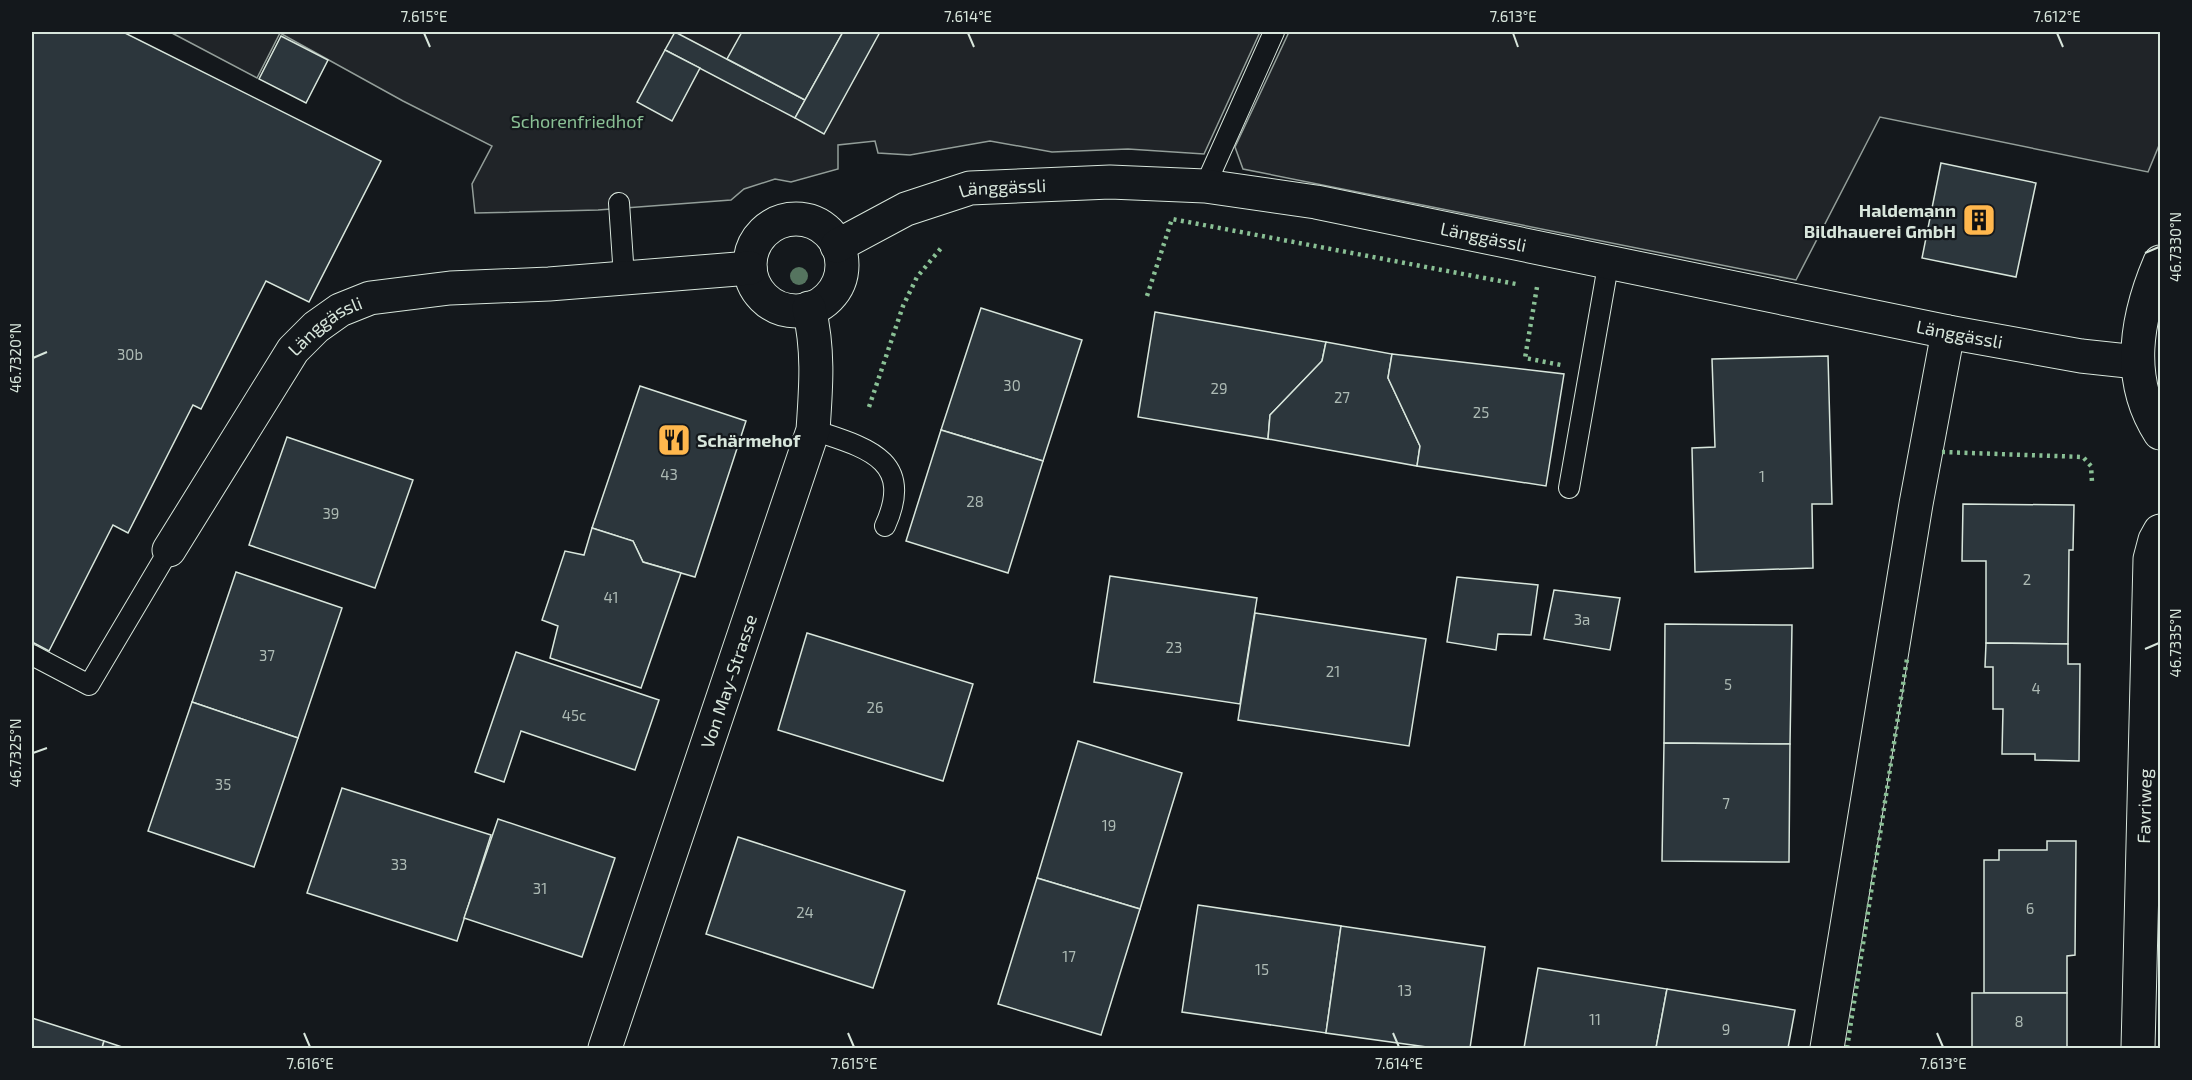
<svg xmlns="http://www.w3.org/2000/svg" width="2192" height="1080" font-family="'Exo 2',sans-serif">
<style>
.green{fill:#202428;stroke:#939e99;stroke-width:1.5}
.building{fill:#2c363c;stroke:#d8e6dc;stroke-width:1.5}
.lines{fill:none;stroke-linecap:round;stroke-linejoin:round}
.lane-casing{stroke:#d8e6dc;stroke-width:22}
.street-casing{stroke:#d8e6dc;stroke-width:35}
.secondary-casing{stroke:#d8e6dc;stroke-width:35}
.lane{stroke:#14181c;stroke-width:20}
.street{stroke:#14181c;stroke-width:33}
.secondary{stroke:#14181c;stroke-width:33}
.hedge{stroke:#8ac095;stroke-width:4.5;stroke-dasharray:3 4.5;stroke-linecap:butt}
.tree{fill:#55745f}
.ticks{fill:none;stroke:#d8e6dc;stroke-width:2}
.labels{text-anchor:middle;dominant-baseline:central;stroke-width:4.5;stroke-linejoin:round;paint-order:stroke}
.number-label{font-size:15px;fill:#adbab4}
.park-label{font-size:18px;fill:#8ac095;stroke:#14181c}
.street-label{font-size:18px;fill:#d8e6dc;stroke:#14181c}
.poi-label{font-size:18px;font-weight:bold;fill:#d8e6dc;stroke:#14181c;text-anchor:end}
.neatline{fill:none;stroke:#d8e6dc;stroke-width:2}
.ticks-label{font-size:15px;text-anchor:middle;fill:#d8e6dc}
</style>
<rect width="100%" height="100%" fill="#14181c"/>
<!-- green -->
<g class="green">
<polygon points="170,32 1260,32 1204,154 1128,149 1052,152 990,141 910,155 878,153 875,141 838,145 838,169 791,182 775,179 744,189 731,200 598,210 475,213 472,184 492,146 403,101 280,33 257,78"/>
<polygon points="1289,32 2160,32 2160,143 2148,172 1880,117 1796,280 1243,169 1235,147"/>
</g>
<!-- building -->
<g class="building">
<polygon points="32,32 123,32 381,161 309,302 266,281 201,409 193,405 128,533 113,525 49,651 32,642"/>
<polygon points="675,32 805,100 795,118 665,50"/>
<polygon points="742,32 843,32 805,100 727,59"/>
<polygon points="843,32 880,32 824,134 795,118"/>
<polygon points="281,36 328,60 306,103 259,79"/>
<polygon points="665,50 700,68 672,121 637,102"/>
<polygon points="1941,163 2036,183 2016,277 1922,258"/>
<polygon points="981,308 1082,340 1043,461 941,430"/>
<polygon points="1155,312 1326,342 1322,361 1270,415 1268,439 1138,417"/>
<polygon points="1326,342 1392,354 1388,378 1420,446 1417,466 1268,439 1270,415 1322,361"/>
<polygon points="1392,354 1564,374 1546,486 1417,466 1420,446 1388,378"/>
<polygon points="1828,356 1832,504 1812,504 1813,568 1695,572 1692,448 1715,447 1712,359"/>
<polygon points="640,386 746,421 695,577 643,562 633,541 592,528"/>
<polygon points="941,430 1043,461 1008,573 906,541"/>
<polygon points="287,437 413,480 375,588 249,545"/>
<polygon points="1963,504 2074,505 2073,550 2069,550 2068,644 1986,643 1986,561 1962,561"/>
<polygon points="592,528 633,541 643,562 681,573 641,688 550,658 558,626 542,620 565,551 584,555"/>
<polygon points="236,572 342,608 298,738 192,702"/>
<polygon points="1110,576 1257,598 1240,704 1094,682"/>
<polygon points="1457,577 1538,585 1531,635 1498,634 1496,650 1447,642"/>
<polygon points="1554,590 1620,598 1610,650 1544,639"/>
<polygon points="1255,613 1426,639 1409,746 1238,720"/>
<polygon points="1665,624 1792,625 1790,744 1664,743"/>
<polygon points="807,633 973,684 943,781 778,730"/>
<polygon points="1986,643 2068,644 2068,664 2080,664 2079,761 2035,760 2035,754 2002,754 2003,709 1993,709 1993,667 1985,667"/>
<polygon points="516,652 659,700 635,770 521,731 504,782 475,772"/>
<polygon points="192,702 298,738 254,867 148,831"/>
<polygon points="1078,741 1182,773 1140,909 1037,878"/>
<polygon points="1664,743 1790,744 1789,862 1662,861"/>
<polygon points="342,788 491,835 457,941 307,893"/>
<polygon points="498,819 615,858 582,957 464,918"/>
<polygon points="738,837 905,891 873,988 706,934"/>
<polygon points="2047,841 2076,841 2075,955 2067,956 2067,993 1984,993 1984,860 1999,860 1999,850 2047,850"/>
<polygon points="1037,878 1140,909 1101,1035 998,1004"/>
<polygon points="1198,905 1341,926 1326,1033 1182,1012"/>
<polygon points="1341,926 1485,947 1470,1048 1434,1048 1326,1033"/>
<polygon points="1538,968 1667,989 1656,1048 1524,1048"/>
<polygon points="1667,989 1795,1010 1788,1048 1656,1048"/>
<rect x="1972" y="993" width="95" height="55"/>
<polygon points="32,1018 104,1041 102,1048 32,1048"/>
<polygon points="104,1041 125,1048 102,1048"/>
</g>
<g class="lines">
<defs>
<g id="lane">
<polyline points="1205,186 1274,32"/>
<polyline points="619,203 624,277"/>
<path d="M813 430C863 447 916 458 885 526"/>
<polyline points="1569,488 1609,260"/>
<polyline points="32,655 89,685 169,550"/>
</g>
<g id="street">
<circle cx="796" cy="265" r="46"/>
<path id="s1" d="M837 246 906 209 970 188 1110 182 1205 186 1316 202 1948 332 2081 356 2137 362"/>
<path id="s2" d="M169 550 293 350 316 327 340 310 370 298 450 288 549 284 750 268"/>
<path id="s3" d="M605 1048 813 430C816 387 819 351 809 308"/>
<polyline points="1827,1048 1916,504 1948,332"/>
<path id="s4" d="M2138 1048 2150 559 2155 540 2160 531"/>
</g>
<path id="secondary" d="M2160 262C2136 318 2125 379 2160 433"/>
</defs>
<!-- lane casing -->
<use href="#lane" class="lane-casing"/>
<!-- street casing -->
<use href="#street" class="street-casing"/>
<!-- secondary casing -->
<use href="#secondary" class="secondary-casing"/>
<!-- lane -->
<use href="#lane" class="lane"/>
<!-- street -->
<use href="#street" class="street"/>
<!-- secondary -->
<use href="#secondary" class="secondary"/>
<!-- hedge -->
<g class="hedge">
<polyline points="1537,287 1525,358 1561,365"/>
<polyline points="1147,296 1172,219 1516,284"/>
<polyline points="869,407 903,306 917,277 942,247"/>
<polyline points="1942,452 2083,457 2091,466 2092,482"/>
<polyline points="1847,1048 1907,659"/>
</g>
</g>
<!-- trees -->
<circle class="tree" cx="799" cy="276" r="9"/>
<!-- ticks -->
<path class="ticks" d="M424 33 430 47M968 33 974 47M1513 33 1518 47M2057 33 2063 47M2145 253 2159 247M33 358 47 352M2145 649 2159 643M33 753 47 748M304 1033 310 1047M848 1033 854 1047M1393 1033 1399 1047M1937 1033 1943 1047"/>
<!-- icons -->
<defs>
<symbol id="building-square" viewBox="-11 -11 22 22"><rect x="-9" y="-9" width="18" height="18" rx="4" fill="#ffb74d" stroke="#14181c"/><path d="M-4-6H4V6H1V3H-1V6H-4ZM-2.5-4.3h1.7v1.8h-1.7ZM.8-4.3h1.7v1.8H.8ZM-2.5-1h1.7V.8h-1.7ZM.8-1h1.7V.8H.8Z" fill="#111"/></symbol>
<symbol id="restaurant-square" viewBox="-11 -11 22 22"><rect x="-9" y="-9" width="18" height="18" rx="4" fill="#ffb74d" stroke="#14181c"/><path d="M-5-6h1v4h1v-4h1v4h1v-4h1v5L-1.5 .5V6h-2V.5L-5-1ZM5-6V6H3V1.5H1.5Q1.5-4 5-6Z" fill="#111"/></symbol>
</defs>
<g fill-rule="evenodd">
<use href="#building-square" x="1960" y="201" width="38" height="38"/>
<use href="#restaurant-square" x="655" y="421" width="38" height="38"/>
</g>
<g class="labels">
<!-- number labels -->
<g class="number-label">
<text x="130" y="354">30b</text>
<text x="1012" y="385">30</text>
<text x="1219" y="388">29</text>
<text x="1342" y="397">27</text>
<text x="1481" y="412">25</text>
<text x="669" y="474">43</text>
<text x="1762" y="476">1</text>
<text x="975" y="501">28</text>
<text x="331" y="513">39</text>
<text x="2027" y="579">2</text>
<text x="611" y="597">41</text>
<text x="1582" y="619">3a</text>
<text x="1174" y="647">23</text>
<text x="267" y="655">37</text>
<text x="1333" y="671">21</text>
<text x="1728" y="684">5</text>
<text x="2036" y="688">4</text>
<text x="875" y="707">26</text>
<text x="574" y="715">45c</text>
<text x="223" y="784">35</text>
<text x="1726" y="803">7</text>
<text x="1109" y="825">19</text>
<text x="399" y="864">33</text>
<text x="540" y="888">31</text>
<text x="2030" y="908">6</text>
<text x="805" y="912">24</text>
<text x="1069" y="956">17</text>
<text x="1262" y="969">15</text>
<text x="1405" y="990">13</text>
<text x="1595" y="1019">11</text>
<text x="2019" y="1021">8</text>
<text x="1726" y="1029">9</text>
</g>
<!-- park labels -->
<g class="park-label">
<text x="577" y="121">Schorenfriedhof</text>
</g>
<!-- street labels -->
<g class="street-label">
<text stroke="none"><textPath href="#s1" startOffset="178">Länggässli</textPath></text>
<text stroke="none"><textPath href="#s1" startOffset="664">Länggässli</textPath></text>
<text stroke="none"><textPath href="#s2" startOffset="276">Länggässli</textPath></text>
<text stroke="none"><textPath href="#s1" startOffset="1150">Länggässli</textPath></text>
<text stroke="none"><textPath href="#s3" startOffset="387">Von May-Strasse</textPath></text>
<text stroke="none"><textPath href="#s4" startOffset="242">Favriweg</textPath></text>
</g>
<!-- poi labels -->
<g class="poi-label">
<text x="1956" y="210">Haldemann<tspan x="1956" dy="21">Bildhauerei GmbH</tspan></text>
<text x="697" y="440" text-anchor="start">Schärmehof</text>
</g>
</g>
<!-- border -->
<rect width="2192" height="1080" fill="none" stroke="#14181c" stroke-width="66"/>
<rect x="33" y="33" width="2126" height="1014" class="neatline"/>
<g class="ticks-label">
<text x="424" y="22">7.615°E</text>
<text x="968" y="22">7.614°E</text>
<text x="1513" y="22">7.613°E</text>
<text x="2057" y="22">7.612°E</text>
<text transform="translate(2176 247) rotate(-90)" y="5">46.7330°N</text>
<text transform="translate(16 358) rotate(-90)" y="5">46.7320°N</text>
<text transform="translate(2176 643) rotate(-90)" y="5">46.7335°N</text>
<text transform="translate(16 753) rotate(-90)" y="5">46.7325°N</text>
<text x="310" y="1069">7.616°E</text>
<text x="854" y="1069">7.615°E</text>
<text x="1399" y="1069">7.614°E</text>
<text x="1943" y="1069">7.613°E</text>
</g>
</svg>
